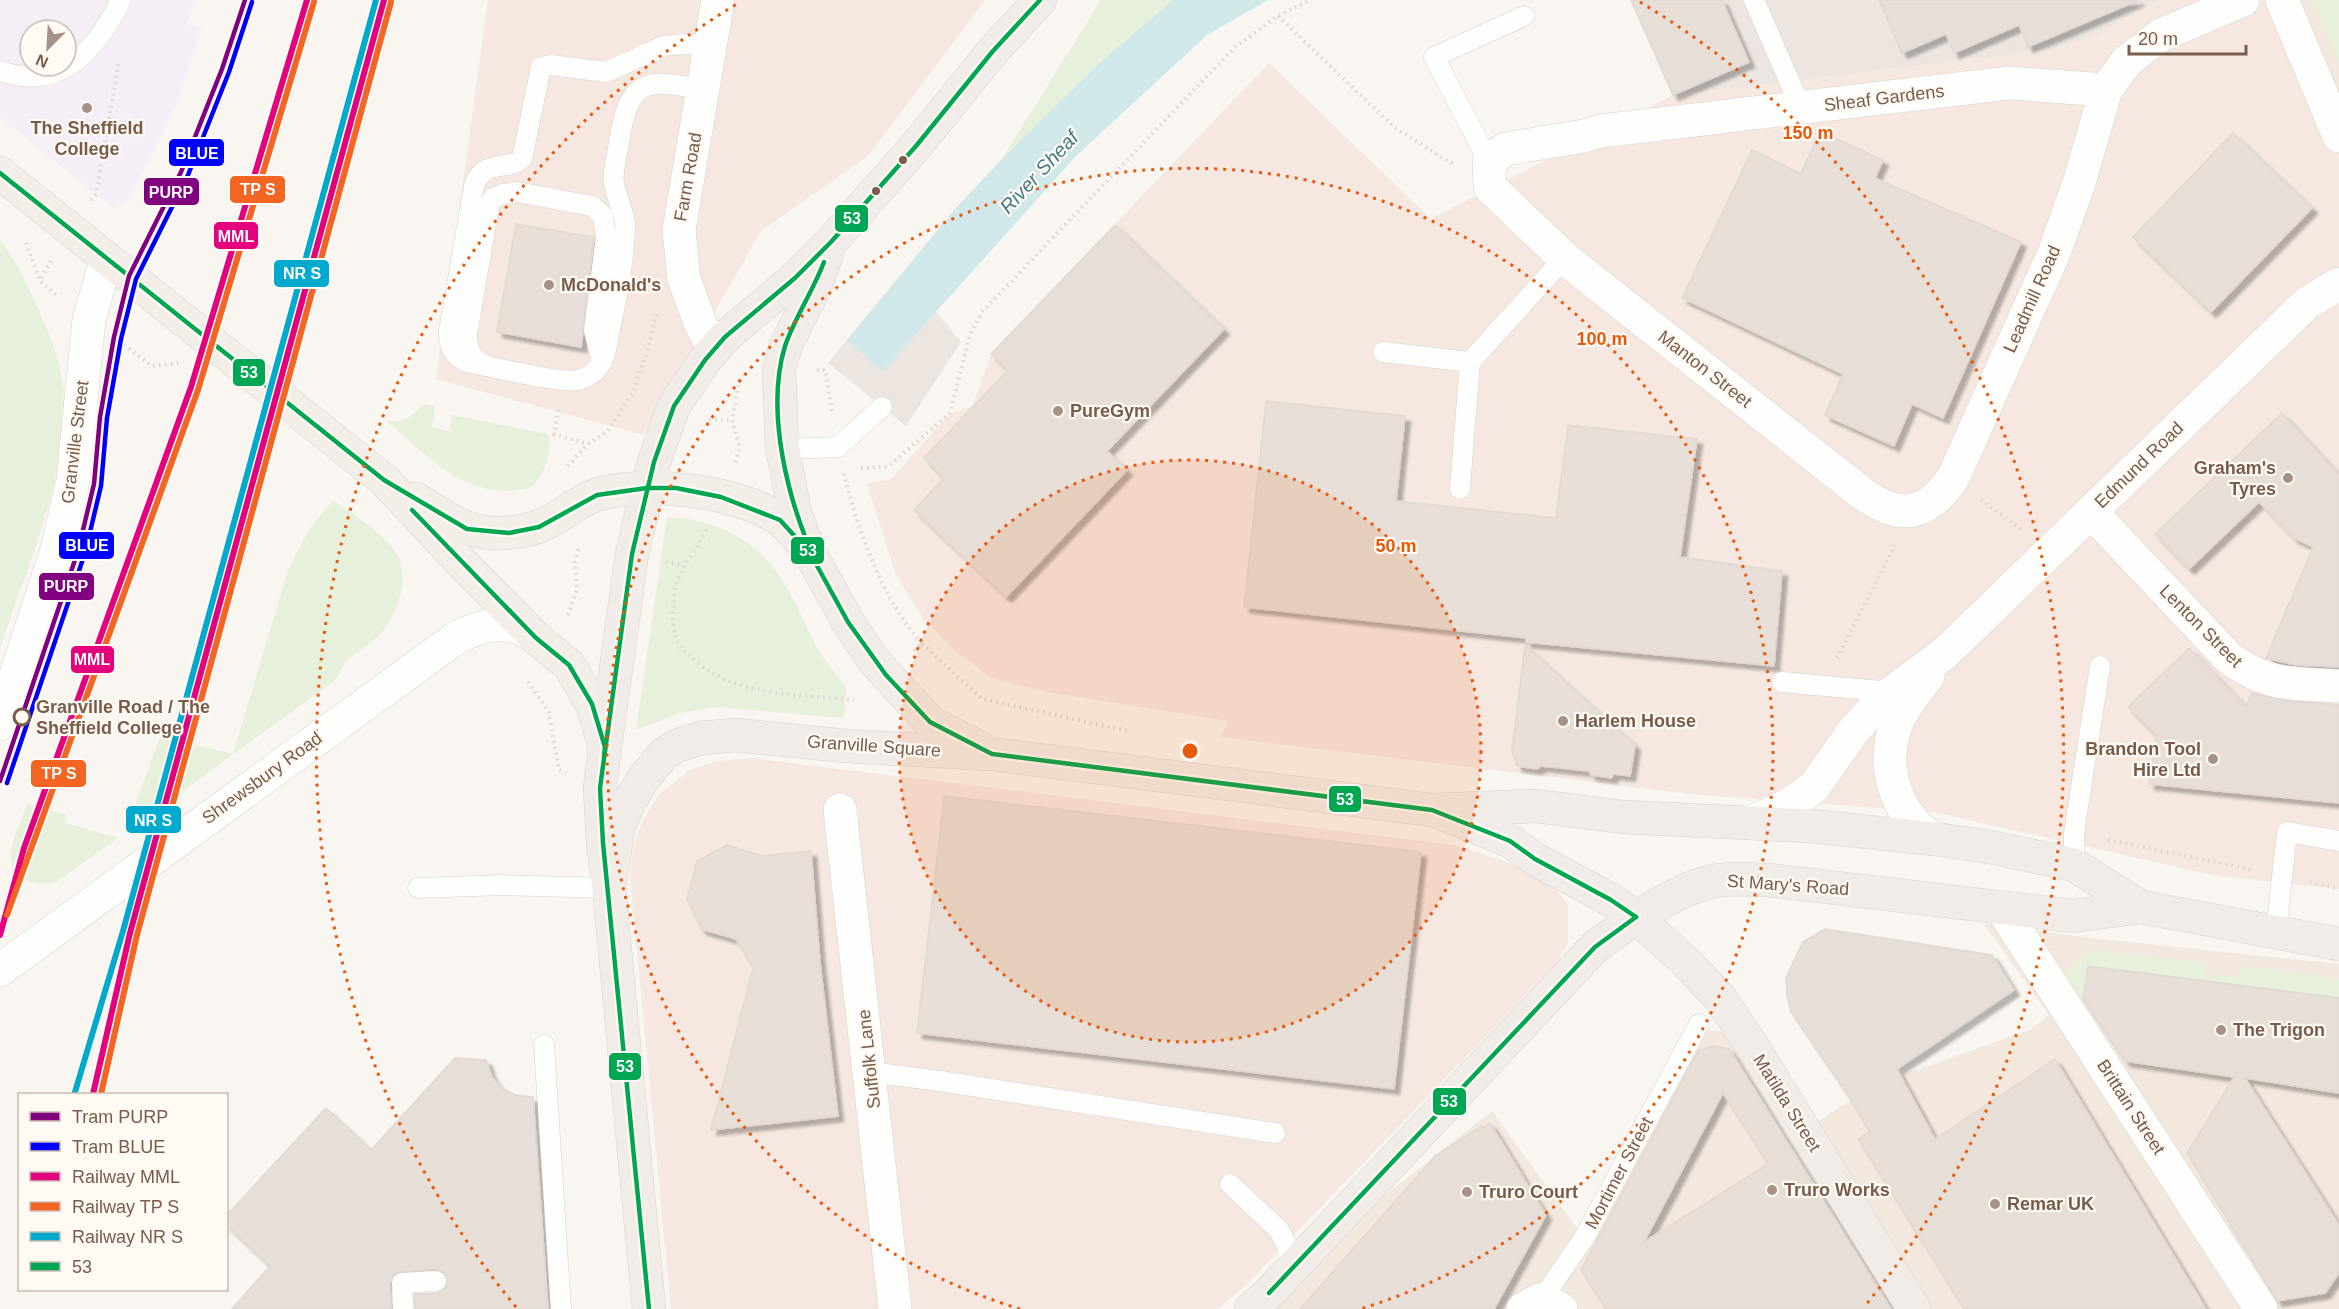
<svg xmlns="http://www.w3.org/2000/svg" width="2339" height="1309" font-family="Arial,sans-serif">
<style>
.residential{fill:#f2e8de}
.commercial{fill:#f6e8e1}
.industrial{fill:#ede5e0}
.education{fill:#f6eef6;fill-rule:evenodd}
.green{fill:#e7f0db}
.water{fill:#d0e8ea}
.building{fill:#e6ded7;stroke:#e2d8d2;stroke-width:1.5;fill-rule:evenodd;filter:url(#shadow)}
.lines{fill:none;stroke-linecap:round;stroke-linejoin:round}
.service-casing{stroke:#d7d1cb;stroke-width:21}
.minor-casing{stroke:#d7d1cb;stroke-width:34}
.secondary-casing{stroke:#d9d2cb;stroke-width:34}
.primary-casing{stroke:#dad1cc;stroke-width:34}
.trunk-casing{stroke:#dad1cc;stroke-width:34}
.path{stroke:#dcd5d0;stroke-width:4;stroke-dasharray:1.5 4.5;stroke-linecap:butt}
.service{stroke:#fefefd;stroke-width:20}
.minor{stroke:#fefefd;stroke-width:33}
.secondary{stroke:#fefefd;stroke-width:33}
.primary{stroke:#f3eee8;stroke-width:33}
.trunk{stroke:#f2ece8;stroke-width:33}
.bus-1-casing{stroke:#fffaf3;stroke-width:9}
.bus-1{stroke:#00a651;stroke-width:4.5}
.rail-1-casing{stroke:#fffaf3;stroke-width:10}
.rail-2-casing{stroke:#fffaf3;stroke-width:10}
.rail-3-casing{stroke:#fffaf3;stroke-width:10}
.rail-1{stroke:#e5007d;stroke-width:6}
.rail-2{stroke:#f26522;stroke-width:6}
.rail-3{stroke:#00a9ce;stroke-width:6}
.tram-1-casing{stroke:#fffaf3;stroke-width:9}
.tram-2-casing{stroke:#fffaf3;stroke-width:9}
.tram-1{stroke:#800080;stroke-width:4.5}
.tram-2{stroke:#00f;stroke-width:4.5}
.ring{fill:none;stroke:#e8590c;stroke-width:3;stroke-dasharray:3 6}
.poi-dot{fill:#a69286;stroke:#fffaf3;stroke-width:2}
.bus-dot{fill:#7a5c4d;stroke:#fffaf3;stroke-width:2}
.stop-dot{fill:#fffaf3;stroke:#7a5c4d;stroke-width:3}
.labels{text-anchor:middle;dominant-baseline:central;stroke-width:4.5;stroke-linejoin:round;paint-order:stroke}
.street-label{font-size:18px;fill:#7a5c4d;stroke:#fffaf3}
.poi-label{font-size:18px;font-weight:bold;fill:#7a5c4d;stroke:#fffaf3;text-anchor:start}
.stop-label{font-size:18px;font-weight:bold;fill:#7a5c4d;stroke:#fffaf3;text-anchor:start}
.water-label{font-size:20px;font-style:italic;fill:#437c86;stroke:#fffaf3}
.centre{fill:#e8590c;stroke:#fffaf3;stroke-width:3}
.ring-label{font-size:18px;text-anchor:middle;font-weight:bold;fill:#e8590c;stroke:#fffaf3;stroke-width:4.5;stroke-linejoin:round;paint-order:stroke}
.line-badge{stroke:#fffaf3;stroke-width:2}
.badge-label{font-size:16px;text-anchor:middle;font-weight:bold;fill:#fff}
</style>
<defs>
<filter id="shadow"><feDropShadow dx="5.5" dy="5.5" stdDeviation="1.5" flood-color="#0004"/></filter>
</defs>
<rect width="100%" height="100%" fill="#f9f5f0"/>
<!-- residential -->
<g class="residential">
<polygon points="2282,0 2339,0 2339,136"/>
<polygon points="1984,924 2091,938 2339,964 2339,1309 1240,1309 1492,1111 1584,1238 1703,1030 1756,1035 1814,1124 1874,1085 2030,1030 2049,1015"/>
</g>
<!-- commercial -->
<g class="commercial">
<polygon points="488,0 985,0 868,156 761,231 644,435 436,379"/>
<polygon points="2160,0 2282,0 2339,136 2339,889 2217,876 1933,812 1690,794 1220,737 1228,721 1040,691 990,677 959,654 924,620 896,575 867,484 891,479 950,413 972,407 991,354 1269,63 1431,219 1673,95 2049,50 2093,37"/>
<polygon points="751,758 1455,845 1521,867 1548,882 1568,904 1568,942 1558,961 1244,1287 1218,1309 671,1309 630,875 633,847 643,820 659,794 690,770 717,761"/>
</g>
<!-- industrial -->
<g class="industrial">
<polygon points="1631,0 2160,0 2093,37 2049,50 1673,95"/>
<polygon points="956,208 936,312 961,342 906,426 828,363"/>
</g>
<!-- education -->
<path class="education" d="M0 0H195L187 24 202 29 178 100 163 134 125 204 113 208 0 117ZM30 30H66V66H30Z"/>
<!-- green -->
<g class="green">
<polygon points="1101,0 1173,0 1096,66 1002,159"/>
<polygon points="2312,0 2339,0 2339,61"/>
<path d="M0 241C16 260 26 282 36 304 46 326 56 349 61 373 77 457 27 567 0 647Z"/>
<path d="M423 404 435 406 432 427 449 431 452 415 548 434C553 454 545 471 532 487 466 504 431 457 384 419 399 426 414 416 423 404Z"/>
<path d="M333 500C353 515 379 530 394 550 413 575 397 620 375 639 368 646 348 657 343 665 339 671 340 675 334 681L125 833 160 736 233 754 288 570 308 531Z"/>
<path d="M667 517C725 520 765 545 792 597 801 613 807 630 816 646 825 661 836 674 846 687L844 718 716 707 679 713 636 730Z"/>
<path d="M27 804 66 815 65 823 118 838 56 882C38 888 10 879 11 855 12 838 22 819 27 804Z"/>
<polygon points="2090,950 2206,963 2203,981 2088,966 2083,999 2064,974"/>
<polygon points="2240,966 2339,979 2339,998 2209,982 2210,974 2239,977"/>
</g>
<!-- water -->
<polygon class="water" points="1173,0 1268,0 1207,35 1075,157 882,372 847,340 956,208 1002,159 1096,66"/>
<!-- building -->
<g class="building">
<polygon points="1631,0 1722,0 1749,62 1673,95"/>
<polygon points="1879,0 2139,0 2028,47 2019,25 1954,53 1946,34 1902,53"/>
<polygon points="1820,131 1883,160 1875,178 2021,242 1943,418 1912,404 1894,446 1825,415 1843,374 1682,298 1752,150 1801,174"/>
<polygon points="2233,133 2312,208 2211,312 2133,237"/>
<polygon points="516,224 594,237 581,347 497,332"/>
<polygon points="1115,225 1224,329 1107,451 1127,470 1006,597 914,510 944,478 924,458 1008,370 991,354"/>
<polygon points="1266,401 1405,416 1396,501 1556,518 1568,425 1697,439 1680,557 1782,571 1774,666 1526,642 1526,638 1244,607"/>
<polygon points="2282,413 2339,475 2339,667 2296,665 2266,658 2313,547 2294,538 2259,502 2189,569 2155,534"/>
<polygon points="1525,645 1635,745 1630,776 1614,774 1611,778 1591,775 1589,771 1541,766 1537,769 1517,766 1512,750"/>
<polygon points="2189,648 2246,707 2252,693 2279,700 2339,705 2339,803 2149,784 2156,735 2128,707"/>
<polygon points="944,796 1421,852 1394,1089 917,1033"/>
<polygon points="727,845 762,856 811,851 820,963 838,1116 711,1130 753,968 736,939 701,929 687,899 697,861"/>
<polygon points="1825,929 1992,955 2014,990 1897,1069 1935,1139 2055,1059 2206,1309 1964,1309 1858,1139 1870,1132 1851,1100 1791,1012 1787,995 1786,978 1803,942"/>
<polygon points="2088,966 2339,998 2339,1093 2245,1078 2339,1225 2339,1273 2325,1293 2277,1301 2187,1153 2234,1077 2125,1061 2083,999"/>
<path d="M1714 1046 1729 1049 1735 1058 1891 1309H1606L1581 1270 1699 1050ZM1723 1093 1768 1164 1644 1242Z"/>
<polygon points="455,1058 486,1060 492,1077 501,1088 515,1095 533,1097 548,1309 415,1309 414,1294 437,1293 446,1287 446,1275 442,1271 435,1269 395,1273 390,1283 391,1309 232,1309 270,1266 226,1225 226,1216 326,1108 371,1150"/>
<polygon points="1490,1123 1546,1215 1494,1309 1300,1309 1435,1156 1481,1126 1482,1128"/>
</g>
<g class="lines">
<defs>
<g id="service">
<polyline points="1754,0 1801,108"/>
<path d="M0 71C60 92 97 49 121 0"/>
<path d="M703 90C645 77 628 80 619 143 617 155 612 172 614 184 617 201 627 215 625 233 623 272 613 312 606 351 602 366 594 376 578 380 561 384 489 366 467 362 454 356 448 346 449 331L474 186C484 158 504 172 522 159L541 67 551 65 606 72 664 46 683 44 711 45"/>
<polyline points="1489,162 1434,57 1524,16"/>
<polyline points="1383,352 1470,362"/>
<path d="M486 366C472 359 468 351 467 335L489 206 493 198 503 194 517 192 592 206 603 216 606 238 594 330 602 362"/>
<polyline points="783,449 838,447 882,407"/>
<polyline points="1460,489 1470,362 1564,258"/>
<polyline points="1782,682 1892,692"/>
<polyline points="2074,865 2074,833 2100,666"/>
<polyline points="418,888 503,885 609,888"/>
<polyline points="2276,932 2287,832 2339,841"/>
<polyline points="544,1045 561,1309"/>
<polyline points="870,1072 940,1081 1275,1133"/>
<polyline points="1230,1184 1279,1230 1287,1246 1292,1268"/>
<polyline points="1542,1299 1584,1238 1699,1024"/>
<polyline points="403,1309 402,1283 436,1281"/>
</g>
<g id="minor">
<polyline points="2282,0 2339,136"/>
<path d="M2106 90 2009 83 1601 131 1584 136 1505 149 1489 162 1490 187 1564 258 1863 494C1901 520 1926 517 1953 478L2054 253 2079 183 2106 90 2127 61 2161 35 2243 0"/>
<polyline points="714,349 701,325 684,279 679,230 718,0"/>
<path d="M2091 512 2229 658C2268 687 2293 683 2339 686"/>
<path d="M1928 676C1915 693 1900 711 1894 731 1882 770 1898 819 1935 839"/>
<polyline points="840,810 895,1309"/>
<polyline points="1750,823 1790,804 1814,787 1854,730 1883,699 1945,653 2307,303 2339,284"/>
<polyline points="2001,907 2261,1309"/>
<polyline points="1523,1309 1542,1299 1561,1309"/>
</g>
<g id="secondary">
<polyline points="0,724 58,546 73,480 89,320 106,260"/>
<path d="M0 970 456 638C483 624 510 617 536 638"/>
</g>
<g id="primary">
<polyline points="0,173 384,480 460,561 536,638 569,665 592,704 605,747"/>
<path d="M416 499C440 513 462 531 490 533 504 534 528 531 540 526 560 518 576 502 596 495 645 480 736 490 779 519 790 528 801 542 810 553"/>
</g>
<g id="trunk">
<polyline points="827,253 816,285 786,345 779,370 782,446 795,513 810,553 848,622 874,661 930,722 982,749"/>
<polyline points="1443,814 1510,841 1535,859 1611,900 1636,917 1689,965 1720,998 1753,1047 1914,1309"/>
<polyline points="609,888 618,830 628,805 643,779 663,755 676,746 701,738 735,735 847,746 992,754 1432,810 1536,806 1623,817 1811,826 1935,839 1990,847 2074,865 2141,907"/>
<polyline points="649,1309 609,888 603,843 600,788 605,747 632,554 654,462 674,406 705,360 725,337 795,278 831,242 916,146 993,51 1040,0"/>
<path d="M1251 1309 1269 1293 1595 947C1626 924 1682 884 1721 880 1736 878 1753 880 1768 880L2073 916 2141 907 2339 944"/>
</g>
</defs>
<!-- service casing -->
<use href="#service" class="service-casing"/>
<!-- minor casing -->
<use href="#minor" class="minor-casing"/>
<!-- secondary casing -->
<use href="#secondary" class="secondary-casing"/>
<!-- primary casing -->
<use href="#primary" class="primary-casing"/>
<!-- trunk casing -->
<use href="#trunk" class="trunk-casing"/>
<!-- path -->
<g class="path">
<polyline points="1278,16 1395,128 1453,164"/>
<polyline points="91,200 96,194 119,61"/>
<polyline points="26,243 40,281"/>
<polyline points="51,261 40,281 58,296"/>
<polyline points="124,345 152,366 179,363"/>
<polyline points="817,370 825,370 832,411"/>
<polyline points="558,410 554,434 588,444"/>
<polyline points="709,420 732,420"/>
<polyline points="735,462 740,448 732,420 740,377"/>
<polyline points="568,466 588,444 608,431 633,392 648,349 656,314"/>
<polyline points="861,468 888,467 950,413 970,334 983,311 1235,47 1278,16 1310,0"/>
<path d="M844 474C856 521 872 569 897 610 904 622 914 633 922 644L914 651"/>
<polyline points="1981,500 2021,529"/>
<path d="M706 530C698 550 681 565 676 586 672 603 671 625 677 641 679 648 688 653 693 658 734 698 801 694 854 700"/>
<polyline points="666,562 684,566"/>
<polyline points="568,615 577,589 575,562 579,547"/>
<polyline points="922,644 982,699 1128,731"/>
<polyline points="1837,658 1895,545"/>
<polyline points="528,682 548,710 559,770 566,773"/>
<polyline points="2108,840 2253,870"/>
<polyline points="2310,882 2339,889"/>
</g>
<!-- service -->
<use href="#service" class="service"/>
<!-- minor -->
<use href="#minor" class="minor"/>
<!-- secondary -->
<use href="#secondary" class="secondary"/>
<!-- primary -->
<use href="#primary" class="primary"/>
<!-- trunk -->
<use href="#trunk" class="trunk"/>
<defs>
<g id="bus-1">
<polyline points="0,173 384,480 467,529 509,533 539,527 597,495 647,488 676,488 721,497 780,520 810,553 848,622 886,675 930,722 992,754 1432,810 1510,841 1535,859 1611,900 1636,917"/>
<polyline points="412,510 536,638 569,665 592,704 605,747 604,757"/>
<path d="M816 562C788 502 765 412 785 346 795 317 813 291 824 262"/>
<polyline points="1269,1293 1595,947 1636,917"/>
<polyline points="649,1309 603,843 600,788 632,554 654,462 674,406 705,360 725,337 795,278 831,242 916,146 993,51 1040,0"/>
</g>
</defs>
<!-- bus-1 casing -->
<use href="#bus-1" class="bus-1-casing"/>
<!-- bus-1 -->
<use href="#bus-1" class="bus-1"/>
<defs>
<g id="rail-1">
<polyline points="0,935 24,848 191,387 307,0"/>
<polyline points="93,1094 130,933 384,0"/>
</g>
<g id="rail-2">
<polyline points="7,915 198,390 314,2"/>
<polyline points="101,1094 137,935 391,2"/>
</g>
<polyline id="rail-3" points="75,1092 123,931 376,0"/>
</defs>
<!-- rail-1 casing -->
<use href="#rail-1" class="rail-1-casing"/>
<!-- rail-2 casing -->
<use href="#rail-2" class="rail-2-casing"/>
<!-- rail-3 casing -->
<use href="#rail-3" class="rail-3-casing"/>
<!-- rail-1 -->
<use href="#rail-1" class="rail-1"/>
<!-- rail-2 -->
<use href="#rail-2" class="rail-2"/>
<!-- rail-3 -->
<use href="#rail-3" class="rail-3"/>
<defs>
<polyline id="tram-1" points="0,781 78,551 94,484 100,417 114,337 129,276 181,172 222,69 245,0"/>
<polyline id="tram-2" points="7,783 85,553 101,486 107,418 121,339 136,279 188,175 229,72 252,2"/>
</defs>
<!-- tram-1 casing -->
<use href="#tram-1" class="tram-1-casing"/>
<!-- tram-2 casing -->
<use href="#tram-2" class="tram-2-casing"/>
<!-- tram-1 -->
<use href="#tram-1" class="tram-1"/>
<!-- tram-2 -->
<use href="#tram-2" class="tram-2"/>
</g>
<!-- distance rings -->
<circle cx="1190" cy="751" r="291" fill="#e8590c" fill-opacity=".12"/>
<g class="ring">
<circle cx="1190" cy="751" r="291"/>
<path d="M1020 1309A583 583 0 1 1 1360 1309"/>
<path d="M516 1307A874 874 0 0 1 740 2M1640 2A874 874 0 0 1 1864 1307"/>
</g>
<!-- markers -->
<g class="poi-dot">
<circle cx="87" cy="108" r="6"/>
<circle cx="549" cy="285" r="6"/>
<circle cx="1058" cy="411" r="6"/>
<circle cx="2288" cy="478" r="6"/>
<circle cx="1563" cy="721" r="6"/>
<circle cx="2213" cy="759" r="6"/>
<circle cx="2221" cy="1030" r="6"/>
<circle cx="1772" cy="1190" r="6"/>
<circle cx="1467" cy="1192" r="6"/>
<circle cx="1995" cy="1204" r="6"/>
</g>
<g class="bus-dot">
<circle cx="903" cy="160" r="5"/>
<circle cx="876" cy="191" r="5"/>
</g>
<circle class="stop-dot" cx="22" cy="717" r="8"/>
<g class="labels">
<!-- street labels -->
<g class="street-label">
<text transform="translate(1884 98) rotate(-7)">Sheaf Gardens</text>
<text transform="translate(688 177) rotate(-80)">Farm Road</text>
<text transform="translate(2032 299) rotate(-66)">Leadmill Road</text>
<text transform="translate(1705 369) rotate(38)">Manton Street</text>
<text transform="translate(75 442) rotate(-83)">Granville Street</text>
<text transform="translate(2139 465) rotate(-44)">Edmund Road</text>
<text transform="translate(2201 626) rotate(45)">Lenton Street</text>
<text transform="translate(874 746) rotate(4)">Granville Square</text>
<text transform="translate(262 778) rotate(-36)">Shrewsbury Road</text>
<text transform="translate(1788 885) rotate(4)">St Mary's Road</text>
<text transform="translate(869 1059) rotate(-96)">Suffolk Lane</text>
<text transform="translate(1787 1103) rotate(58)">Matilda Street</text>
<text transform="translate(2131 1107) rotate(57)">Brittain Street</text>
<text transform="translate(1619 1173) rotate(-62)">Mortimer Street</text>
</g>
<!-- poi labels -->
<g class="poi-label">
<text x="87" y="128" text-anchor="middle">The Sheffield<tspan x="87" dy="21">College</tspan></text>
<text x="561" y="285">McDonald's</text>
<text x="1070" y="411">PureGym</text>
<text x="2276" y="468" text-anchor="end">Graham's<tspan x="2276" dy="21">Tyres</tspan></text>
<text x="1575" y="721">Harlem House</text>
<text x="2201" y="749" text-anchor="end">Brandon Tool<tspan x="2201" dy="21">Hire Ltd</tspan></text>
<text x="2233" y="1030">The Trigon</text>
<text x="1784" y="1190">Truro Works</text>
<text x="1479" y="1192">Truro Court</text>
<text x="2007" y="1204">Remar UK</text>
</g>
<!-- stop labels -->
<g class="stop-label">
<text x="36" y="707">Granville Road / The<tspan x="36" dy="21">Sheffield College</tspan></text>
</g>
<!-- water labels -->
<g class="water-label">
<text transform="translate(1039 172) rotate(-47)">River Sheaf</text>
</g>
</g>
<circle cx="1190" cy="751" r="9" class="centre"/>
<g class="ring-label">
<text x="1808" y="139">150 m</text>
<text x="1602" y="345">100 m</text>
<text x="1396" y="552">50 m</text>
</g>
<g class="line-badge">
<rect x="168" y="138" width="57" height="29" rx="6" fill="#00f"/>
<rect x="229" y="175" width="57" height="29" rx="6" fill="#f26522"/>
<rect x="143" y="177" width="57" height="29" rx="6" fill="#800080"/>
<rect x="834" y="204" width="35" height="29" rx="6" fill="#00a651"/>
<rect x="213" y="221" width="46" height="29" rx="6" fill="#e5007d"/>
<rect x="273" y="259" width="57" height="29" rx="6" fill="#00a9ce"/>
<rect x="232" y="358" width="34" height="29" rx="6" fill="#00a651"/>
<rect x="58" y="531" width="57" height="29" rx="6" fill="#00f"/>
<rect x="790" y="536" width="35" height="29" rx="6" fill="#00a651"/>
<rect x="38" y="572" width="57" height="29" rx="6" fill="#800080"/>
<rect x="70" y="645" width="45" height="29" rx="6" fill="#e5007d"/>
<rect x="30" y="759" width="57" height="29" rx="6" fill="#f26522"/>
<rect x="1328" y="785" width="34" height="28" rx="6" fill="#00a651"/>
<rect x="125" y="805" width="57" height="29" rx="6" fill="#00a9ce"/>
<rect x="608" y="1052" width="34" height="29" rx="6" fill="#00a651"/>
<rect x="1432" y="1087" width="35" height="29" rx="6" fill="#00a651"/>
</g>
<g class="badge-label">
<text x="197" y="159">BLUE</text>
<text x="258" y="195">TP S</text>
<text x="171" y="198">PURP</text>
<text x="852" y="224">53</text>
<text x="236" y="242">MML</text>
<text x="302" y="279">NR S</text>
<text x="249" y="378">53</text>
<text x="87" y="551">BLUE</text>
<text x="808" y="556">53</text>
<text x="66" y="592">PURP</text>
<text x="92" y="665">MML</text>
<text x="59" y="779">TP S</text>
<text x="1345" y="805">53</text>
<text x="153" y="826">NR S</text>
<text x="625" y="1072">53</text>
<text x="1449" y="1107">53</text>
</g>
<!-- legend -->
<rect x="18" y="1093" width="210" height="198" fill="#fffaf3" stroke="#cabbb1" stroke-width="1.5"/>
<rect x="30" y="1112" width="30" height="9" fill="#800080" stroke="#cabbb1" stroke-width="1.5"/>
<text x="72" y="1123" font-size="18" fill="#7a5c4d">Tram PURP</text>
<rect x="30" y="1142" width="30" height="9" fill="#0000ff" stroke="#cabbb1" stroke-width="1.5"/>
<text x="72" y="1153" font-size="18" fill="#7a5c4d">Tram BLUE</text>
<rect x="30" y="1172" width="30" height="9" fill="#e5007d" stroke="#cabbb1" stroke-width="1.5"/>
<text x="72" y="1183" font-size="18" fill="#7a5c4d">Railway MML</text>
<rect x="30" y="1202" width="30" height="9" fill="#f26522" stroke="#cabbb1" stroke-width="1.5"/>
<text x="72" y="1213" font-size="18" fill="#7a5c4d">Railway TP S</text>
<rect x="30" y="1232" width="30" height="9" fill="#00a9ce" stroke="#cabbb1" stroke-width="1.5"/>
<text x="72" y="1243" font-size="18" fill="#7a5c4d">Railway NR S</text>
<rect x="30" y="1262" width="30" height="9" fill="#00a651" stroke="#cabbb1" stroke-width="1.5"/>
<text x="72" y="1273" font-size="18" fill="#7a5c4d">53</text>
<!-- north arrow -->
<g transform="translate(48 48) rotate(204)"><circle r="28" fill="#fffaf3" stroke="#cabbb1" stroke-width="1.5"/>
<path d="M0-4.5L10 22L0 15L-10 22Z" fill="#a69286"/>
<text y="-9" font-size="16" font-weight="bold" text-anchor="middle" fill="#7a5c4d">N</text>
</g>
<!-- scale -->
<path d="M2129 45v9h117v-9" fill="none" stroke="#7a5c4d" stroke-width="3"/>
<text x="2138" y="45" font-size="18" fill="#7a5c4d" stroke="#fffaf3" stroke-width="4.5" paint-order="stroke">20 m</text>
</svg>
